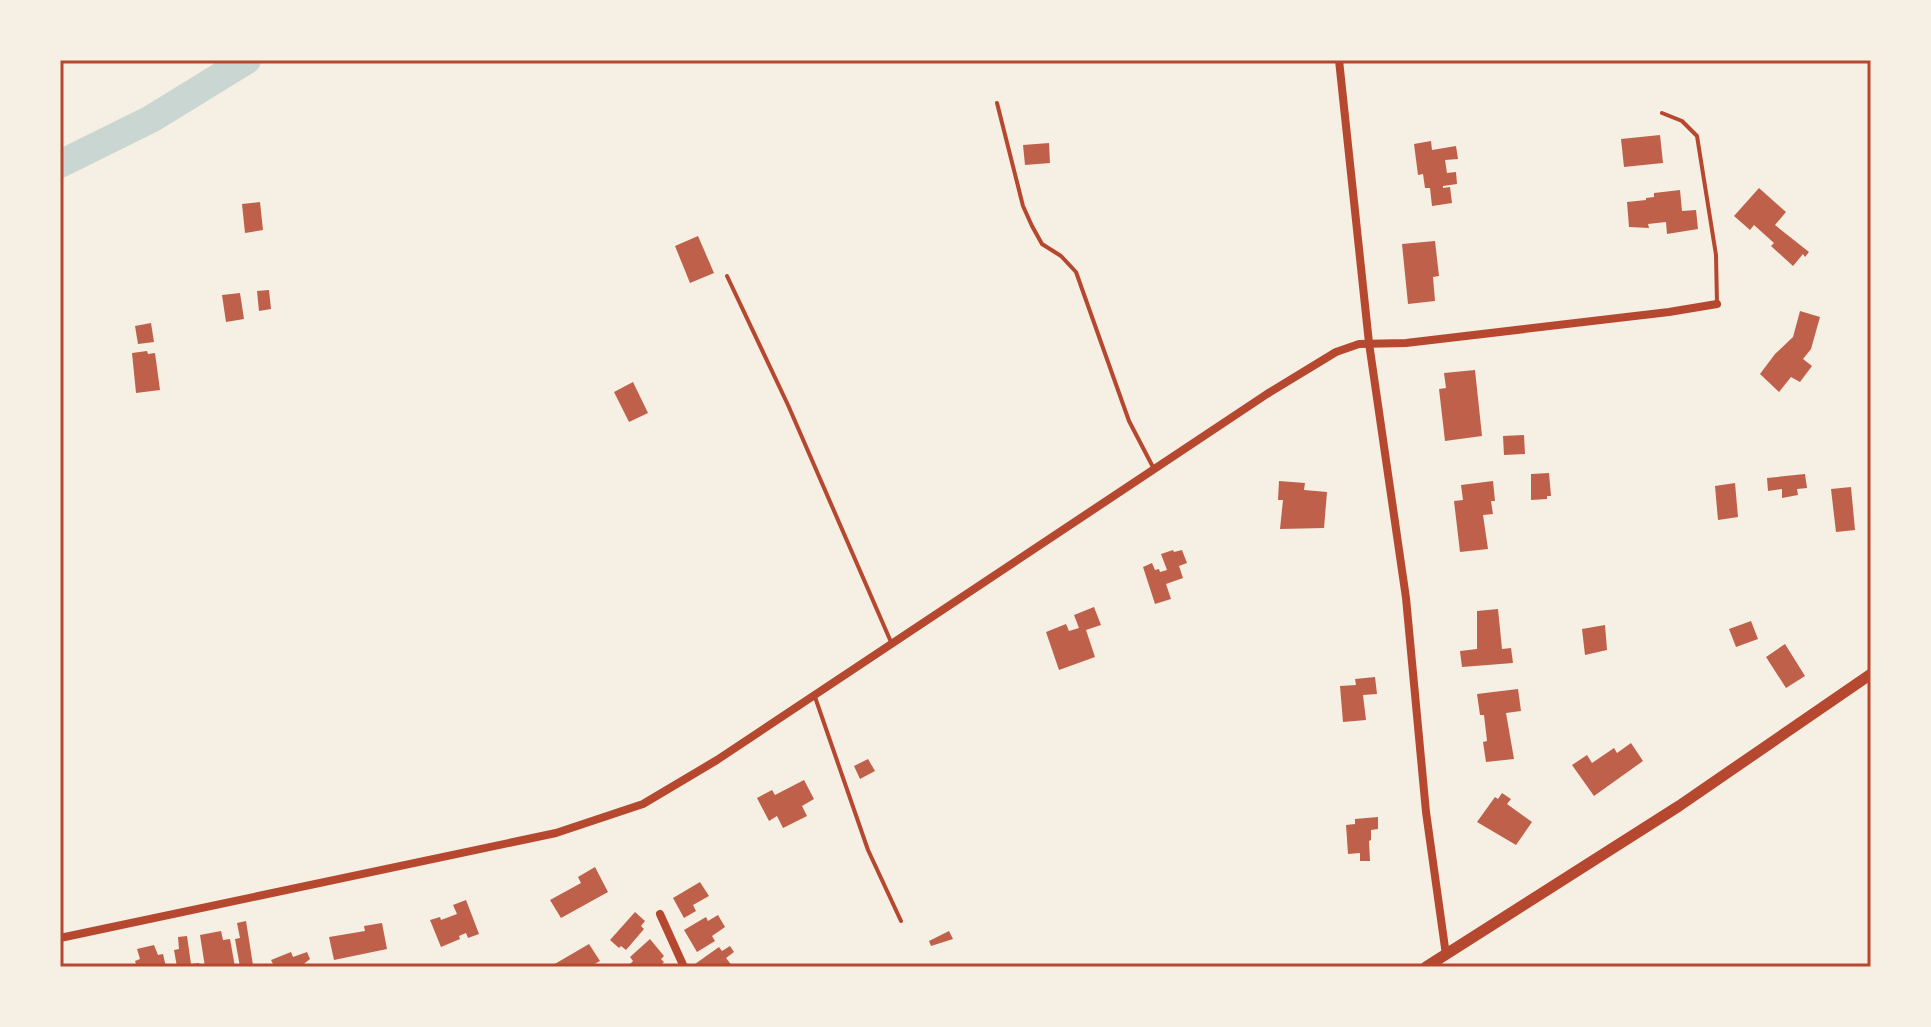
<svg xmlns="http://www.w3.org/2000/svg" width="1931" height="1027" font-family="'Sofia Sans Condensed',sans-serif">
<style>
.lines{fill:none;stroke-linecap:round;stroke-linejoin:round}
.river{stroke:#c9d6d2;stroke-width:28}
.building{fill:#bf614a}
.service{stroke:#b5482f;stroke-width:4}
.minor{stroke:#b5482f;stroke-width:8}
.tertiary{stroke:#b5482f;stroke-width:11}
.neatline{fill:none;stroke:#b5482f;stroke-width:3}
</style>
<rect width="100%" height="100%" fill="#f6efe4"/>
<g class="lines">
<!-- river -->
<polyline class="river" points="60,164 151,119 247,60"/>
</g>
<!-- building -->
<g class="building">
<polygon points="1660,135 1663,163 1624,167 1621,139"/>
<polygon points="1431,141 1432,150 1456,146 1458,159 1445,160 1447,173 1456,172 1457,184 1443,186 1443,188 1450,187 1452,203 1432,206 1430,188 1425,188 1423,174 1418,175 1414,144"/>
<polygon points="1049,143 1050,163 1025,165 1023,145"/>
<polygon points="1759,188 1786,212 1775,225 1809,252 1805,257 1803,254 1793,266 1771,246 1774,243 1754,225 1750,230 1734,216"/>
<polygon points="1680,190 1682,211 1696,210 1698,229 1667,234 1666,222 1648,224 1649,228 1629,227 1627,202 1646,200 1646,198 1654,197 1654,193"/>
<polygon points="260,202 263,230 245,233 242,204"/>
<polygon points="698,236 714,273 690,283 675,246"/>
<polygon points="1435,241 1439,276 1433,277 1435,301 1408,304 1402,244"/>
<polygon points="269,290 271,309 259,311 257,291"/>
<polygon points="240,293 244,319 226,322 222,295"/>
<polygon points="1800,311 1820,317 1811,349 1803,359 1812,366 1800,382 1791,377 1779,392 1760,374 1775,354 1793,337"/>
<polygon points="151,323 154,342 138,344 135,326"/>
<polygon points="147,351 148,354 155,353 160,390 136,393 132,353"/>
<polygon points="1475,370 1482,436 1445,441 1439,389 1446,388 1444,373"/>
<polygon points="633,382 648,413 629,422 614,392"/>
<polygon points="1524,435 1525,454 1504,455 1503,436"/>
<polygon points="1549,473 1551,496 1547,496 1547,499 1531,500 1531,474"/>
<polygon points="1805,474 1807,488 1797,489 1798,495 1782,498 1782,489 1768,491 1767,478"/>
<polygon points="1279,481 1305,483 1304,490 1327,492 1324,528 1280,529 1283,500 1278,500"/>
<polygon points="1493,481 1495,501 1491,501 1493,514 1483,515 1488,549 1460,552 1454,501 1463,500 1461,485"/>
<polygon points="1735,483 1738,517 1718,520 1715,486"/>
<polygon points="1851,487 1855,530 1836,532 1831,489"/>
<polygon points="1173,550 1174,552 1182,550 1187,563 1179,566 1183,578 1166,584 1171,599 1155,604 1143,567 1152,563 1155,570 1159,569 1160,572 1167,570 1161,554"/>
<polygon points="1094,607 1101,625 1086,630 1095,657 1059,670 1046,632 1066,624 1069,631 1079,628 1074,615"/>
<polygon points="1498,609 1502,649 1511,648 1513,663 1462,667 1460,651 1477,649 1477,611"/>
<polygon points="1751,621 1758,639 1736,647 1729,629"/>
<polygon points="1605,625 1607,650 1585,655 1582,629"/>
<polygon points="1785,644 1805,676 1786,688 1766,657"/>
<polygon points="1375,677 1377,694 1363,695 1366,720 1343,722 1340,686 1356,685 1355,679"/>
<polygon points="1518,689 1521,711 1506,713 1514,759 1486,762 1483,742 1487,741 1484,715 1480,715 1477,694"/>
<polygon points="1631,743 1643,761 1594,796 1572,765 1587,755 1592,763 1614,748 1617,753"/>
<polygon points="868,759 875,771 860,779 854,766"/>
<polygon points="804,780 814,799 802,806 807,816 783,828 777,816 769,821 757,798 772,790 775,795"/>
<polygon points="1502,793 1511,799 1507,804 1532,822 1516,845 1477,822 1495,797 1498,799"/>
<polygon points="1378,817 1378,829 1371,830 1371,840 1369,841 1370,861 1360,861 1360,853 1348,854 1346,825 1355,824 1355,819"/>
<polygon points="595,867 608,892 561,918 550,900 581,883 578,877"/>
<polygon points="700,882 709,896 693,905 696,911 684,918 673,898"/>
<polygon points="466,900 479,934 468,938 466,933 459,936 460,939 441,947 430,920 440,917 441,920 457,914 453,905"/>
<polygon points="635,912 645,921 641,926 644,929 626,950 621,946 619,948 610,940"/>
<polygon points="718,915 725,927 712,936 715,941 697,952 684,930 706,917 708,921"/>
<polygon points="246,921 253,965 240,967 235,939 240,938 237,923"/>
<polygon points="382,923 387,949 334,960 329,937 365,931 364,926"/>
<polygon points="221,931 223,940 230,939 235,967 205,967 200,935"/>
<polygon points="949,931 953,939 931,946 929,941"/>
<polygon points="187,936 191,964 199,963 200,967 177,967 174,950 179,949 178,937"/>
<polygon points="650,939 664,956 661,959 664,962 659,967 627,967 633,961 630,957"/>
<polygon points="589,944 600,961 589,967 555,967 553,965"/>
<polygon points="154,945 158,955 163,954 166,967 137,967 135,961 140,959 137,949"/>
<polygon points="730,946 734,952 726,958 733,967 697,967 695,964 719,947 722,951"/>
<polygon points="291,952 293,957 307,952 310,959 300,967 267,967 273,964 271,960"/>
</g>
<g class="lines">
<!-- service -->
<g class="service">
<polyline points="997,103 1023,206 1032,226 1042,244 1061,256 1076,272 1129,421 1154,469"/>
<polyline points="1662,113 1682,121 1697,136 1716,255 1717,304"/>
<polyline points="727,276 788,405 891,642"/>
<polyline points="815,697 868,850 901,921"/>
</g>
<!-- minor -->
<g class="minor">
<polyline points="1339,60 1369,343 1406,598 1426,812 1446,955"/>
<polyline points="660,914 684,967"/>
<polyline points="60,938 556,833 643,804 717,760 1267,394 1336,352 1359,344 1406,343 1669,312 1717,304"/>
</g>
<!-- tertiary -->
<polyline class="tertiary" points="1426,967 1679,806 1871,674"/>
</g>
<!-- border -->
<rect width="1931" height="1027" fill="none" stroke="#f6efe4" stroke-width="124"/>
<rect x="62" y="62" width="1807" height="903" class="neatline"/>
</svg>
